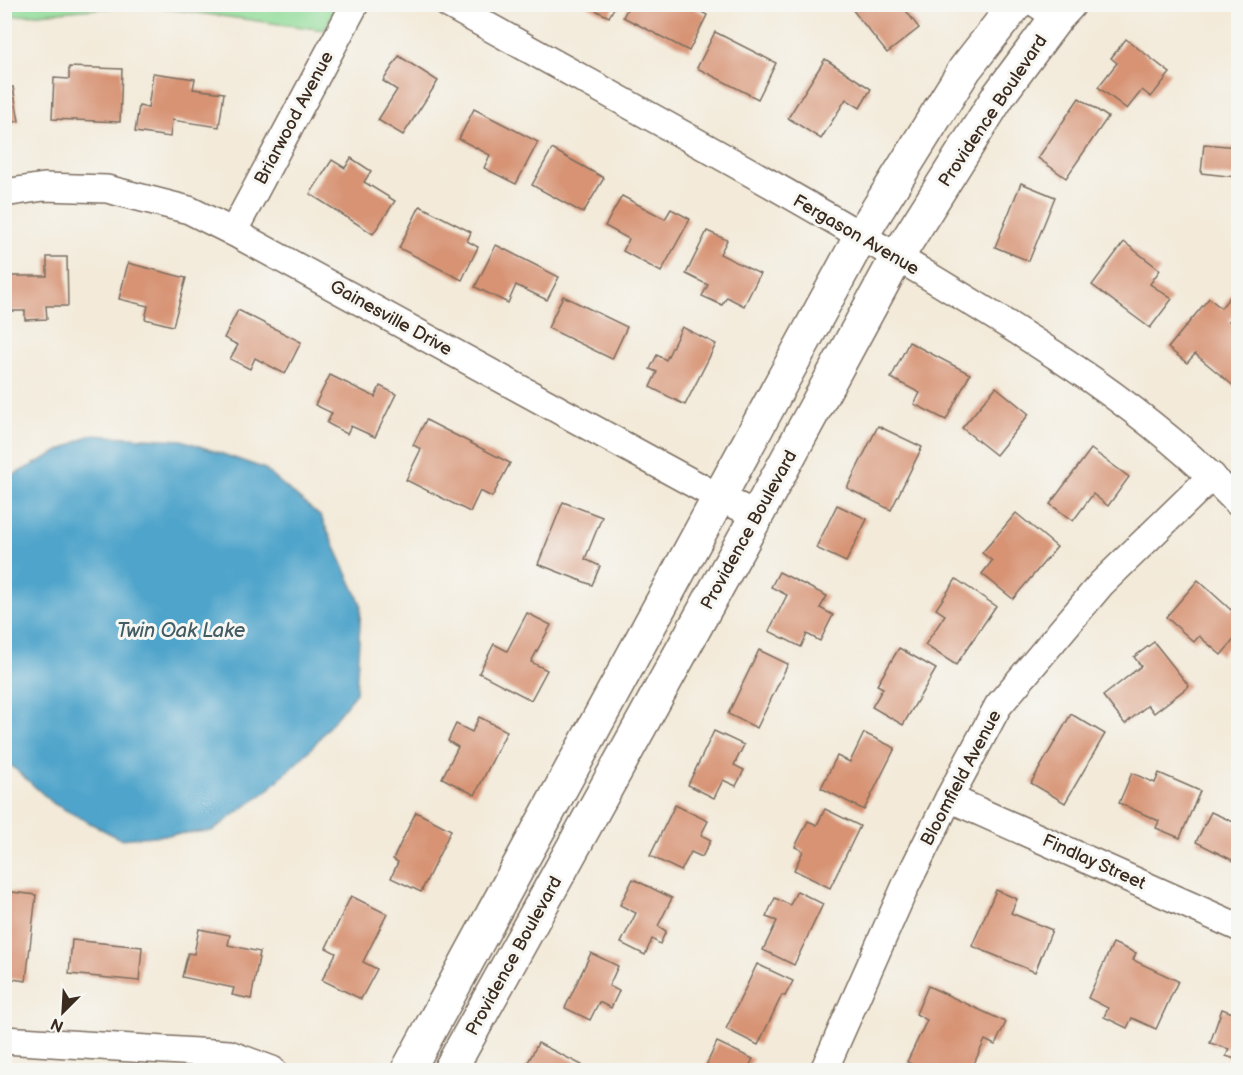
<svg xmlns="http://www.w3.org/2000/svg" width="1243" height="1075" font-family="'Balsamiq Sans',sans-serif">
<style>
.green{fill:#90dc98;stroke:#66835b;stroke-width:1.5}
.water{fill:#4fa4cb;stroke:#456774;stroke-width:1.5}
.building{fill:#d79373}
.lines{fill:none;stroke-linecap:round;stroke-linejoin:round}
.minor-casing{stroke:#7b6d5f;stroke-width:30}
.major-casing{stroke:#7b6d5f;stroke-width:36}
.minor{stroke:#fff;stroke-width:27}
.major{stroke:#fff;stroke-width:33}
.labels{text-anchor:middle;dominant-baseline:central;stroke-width:6;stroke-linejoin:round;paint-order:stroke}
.street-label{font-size:18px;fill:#3b2a1e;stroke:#f6f6f2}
.water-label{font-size:20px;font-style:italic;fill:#435b63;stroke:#f6f6f2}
</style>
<rect width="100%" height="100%" fill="#f6f6f2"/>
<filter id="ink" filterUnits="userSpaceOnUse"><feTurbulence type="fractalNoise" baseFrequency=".0167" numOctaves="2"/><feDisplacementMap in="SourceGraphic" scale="12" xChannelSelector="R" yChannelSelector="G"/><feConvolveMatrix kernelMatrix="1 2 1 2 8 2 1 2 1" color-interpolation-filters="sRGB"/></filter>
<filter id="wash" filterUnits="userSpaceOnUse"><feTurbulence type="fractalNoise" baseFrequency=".008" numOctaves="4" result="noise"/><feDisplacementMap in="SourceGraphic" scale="24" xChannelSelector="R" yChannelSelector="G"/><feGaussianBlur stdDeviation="1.35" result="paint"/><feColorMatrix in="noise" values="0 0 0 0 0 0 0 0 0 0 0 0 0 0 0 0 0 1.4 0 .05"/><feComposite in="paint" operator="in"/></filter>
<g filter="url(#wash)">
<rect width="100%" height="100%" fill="#f3ead9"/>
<!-- green -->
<polygon class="green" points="5,4 337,4 337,5 324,30 139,5 5,17"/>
<!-- water -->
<polygon class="water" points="90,435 182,440 263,468 321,517 361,604 356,693 310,750 268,790 212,831 120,839 54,804 5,760 5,489 13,475"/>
<g id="blocks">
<!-- building -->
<g class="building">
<polygon points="583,4 616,4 609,17"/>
<polygon points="630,4 687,4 707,15 689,51 623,17"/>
<polygon points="848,4 901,4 919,28 887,53"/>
<polygon points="715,32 776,63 758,99 697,68"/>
<polygon points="1126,39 1170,73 1151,97 1142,90 1127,109 1098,87 1117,63 1111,58"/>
<polygon points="399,56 438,81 403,135 378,120 397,90 383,81"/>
<polygon points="825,59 871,89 860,108 846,99 821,139 788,118"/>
<polygon points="69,67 122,69 120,122 52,119 54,78 69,79"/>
<polygon points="153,73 195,79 193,89 224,93 219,127 172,120 170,137 135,132 139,106 148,108"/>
<polygon points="13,87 19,121 4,124 4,89"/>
<polygon points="1079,98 1108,117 1066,178 1038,158"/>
<polygon points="474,109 538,142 516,184 484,168 490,155 459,139"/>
<polygon points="1204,144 1238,147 1236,177 1201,173"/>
<polygon points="552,149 604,178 583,213 532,185"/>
<polygon points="351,158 371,171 364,182 395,201 373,234 310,194 332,160 345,168"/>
<polygon points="1021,183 1055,197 1029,261 995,247"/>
<polygon points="622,196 665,219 671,209 690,219 661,272 623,251 629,239 605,226"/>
<polygon points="420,206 471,232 467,241 478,247 462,280 399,248"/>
<polygon points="707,231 727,240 720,254 760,274 744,306 727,297 722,305 702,296 708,285 686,274"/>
<polygon points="1124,242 1160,270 1150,284 1172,299 1150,328 1092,285"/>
<polygon points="496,245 559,277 547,300 516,285 508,303 475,287"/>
<polygon points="47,257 67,257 68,306 46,306 47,319 25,320 25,311 4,311 4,276 47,276"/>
<polygon points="128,263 186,278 173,326 145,319 148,306 119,299"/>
<polygon points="1232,294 1238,299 1238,310 1229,321 1238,329 1238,385 1236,388 1195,354 1187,363 1168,348 1209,298 1221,308"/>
<polygon points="563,296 627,327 612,359 548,328"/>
<polygon points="238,310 301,342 285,374 255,358 250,369 230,359 238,345 224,338"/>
<polygon points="682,327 716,344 685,405 650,387 657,372 650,369 657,355 666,360"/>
<polygon points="909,342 970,374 946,420 914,404 920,393 891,378"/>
<polygon points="330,375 375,397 380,386 396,394 375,437 351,426 347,434 327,423 332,413 315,405"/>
<polygon points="996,387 1029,414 996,455 962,428"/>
<polygon points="426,420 510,463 492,497 480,491 470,512 406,480 421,449 413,445"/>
<polygon points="878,426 922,447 891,510 847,488"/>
<polygon points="1091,449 1129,477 1108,506 1093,494 1073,521 1050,504"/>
<polygon points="563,502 602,517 585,559 600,566 592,585 538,564"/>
<polygon points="837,505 867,519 846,562 816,548"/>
<polygon points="1016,513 1057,547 1013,599 982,574 992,561 982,553"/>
<polygon points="779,572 827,596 820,608 833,615 820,641 807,634 801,647 769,631 787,595 771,587"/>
<polygon points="956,579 996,606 956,665 925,645 945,615 936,609"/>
<polygon points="1198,580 1231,610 1238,602 1238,635 1221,655 1199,636 1194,642 1166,617"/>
<polygon points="527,613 551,625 531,662 547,670 531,700 479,673 494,644 507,651"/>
<polygon points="1154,642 1189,686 1154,713 1148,705 1125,724 1103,696 1141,666 1134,657"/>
<polygon points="899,648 936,669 903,725 872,707 883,688 877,685"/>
<polygon points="759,650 788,664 757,728 728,714"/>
<polygon points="1071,714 1105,734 1065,803 1031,783"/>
<polygon points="479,717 507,731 475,795 442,778 458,747 448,741 456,724 472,732"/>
<polygon points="714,731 744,745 734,765 744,770 736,786 723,780 714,798 688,785"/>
<polygon points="864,733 895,748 864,810 821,788 837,756 850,762"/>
<polygon points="1132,773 1155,783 1159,773 1200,791 1180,838 1156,828 1159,821 1119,803"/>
<polygon points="675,805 708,821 701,835 711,840 702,857 691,852 681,871 650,856"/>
<polygon points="825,809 860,826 830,888 794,870 803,851 795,847 808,821 817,825"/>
<polygon points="416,812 451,830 421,892 391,878 398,862 393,859"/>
<polygon points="1211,812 1238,824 1238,863 1196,842"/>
<polygon points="633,879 672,898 658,926 666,931 660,944 652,939 645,955 621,943 636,913 620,905"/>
<polygon points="996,890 1017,899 1011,913 1052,930 1035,972 972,946"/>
<polygon points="4,891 36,895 26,981 5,978"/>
<polygon points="797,891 823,904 794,965 763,950 777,921 766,917 775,898 790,905"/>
<polygon points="351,896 387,914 363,962 377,969 361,999 322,980 336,953 326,948"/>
<polygon points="199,929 230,935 228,945 260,952 251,999 232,995 234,988 182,977 188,953 194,954"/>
<polygon points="72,940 142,947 139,981 69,974"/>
<polygon points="1113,943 1136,953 1133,960 1178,981 1156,1029 1132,1018 1127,1028 1104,1017 1108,1008 1088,998"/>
<polygon points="591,953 618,966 609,986 619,991 611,1008 599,1002 590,1020 565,1008"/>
<polygon points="757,964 793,981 785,996 782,995 758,1045 726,1029"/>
<polygon points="928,986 1006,1022 995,1045 985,1040 971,1070 925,1070 907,1062 927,1020 916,1014"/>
<polygon points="1222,1009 1238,1015 1238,1060 1226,1056 1229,1049 1210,1043"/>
<polygon points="717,1042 753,1059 747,1070 704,1070"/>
<polygon points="538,1043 582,1065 579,1070 524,1070"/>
</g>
</g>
</g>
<g filter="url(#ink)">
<use href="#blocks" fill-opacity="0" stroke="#7b6d5f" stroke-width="1.5"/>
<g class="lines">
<defs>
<g id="minor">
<path d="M448 4C610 95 773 182 932 278 1041 344 1149 410 1238 503"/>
<polyline points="1037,4 1057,17"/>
<polyline points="4,193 44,187 107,189 189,210 233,232 720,498 757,515"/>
<polyline points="233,232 355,4"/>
<polyline points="949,798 1238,927"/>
<polyline points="4,1040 229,1054 272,1070"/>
<polyline points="824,1070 906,885 949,798 998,706 1101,584 1212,476"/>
</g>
<g id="major">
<polyline points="408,1070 861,236 965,69 1016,4"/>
<polyline points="450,1070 757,515 897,257 999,95 1057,17 1069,4"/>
</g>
</defs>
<!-- minor casing -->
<use href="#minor" class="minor-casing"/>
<!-- major casing -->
<use href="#major" class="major-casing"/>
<!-- minor -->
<use href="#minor" class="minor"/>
<!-- major -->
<use href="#major" class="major"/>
</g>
</g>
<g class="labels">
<!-- street labels -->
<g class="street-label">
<text transform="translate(993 111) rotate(-56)">Providence Boulevard</text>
<text transform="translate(294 118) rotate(-62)">Briarwood Avenue</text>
<text transform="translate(856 235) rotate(30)">Fergason Avenue</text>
<text transform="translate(391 318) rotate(29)">Gainesville Drive</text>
<text transform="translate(749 530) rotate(-61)">Providence Boulevard</text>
<text transform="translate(961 778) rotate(-62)">Bloomfield Avenue</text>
<text transform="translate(1094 862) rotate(24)">Findlay Street</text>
<text transform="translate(514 956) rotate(-61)">Providence Boulevard</text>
</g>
<!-- water labels -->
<g class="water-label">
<text x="181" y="631">Twin Oak Lake</text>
</g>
</g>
<!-- margin -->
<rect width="1243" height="1075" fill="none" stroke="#f6f6f2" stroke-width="24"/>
<!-- north arrow -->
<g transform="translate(63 1012) rotate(204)" stroke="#f6f6f2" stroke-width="4.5" paint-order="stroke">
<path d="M0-4.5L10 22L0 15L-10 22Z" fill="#3b2a1e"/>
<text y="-9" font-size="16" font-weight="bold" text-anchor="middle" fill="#3b2a1e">N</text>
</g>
</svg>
